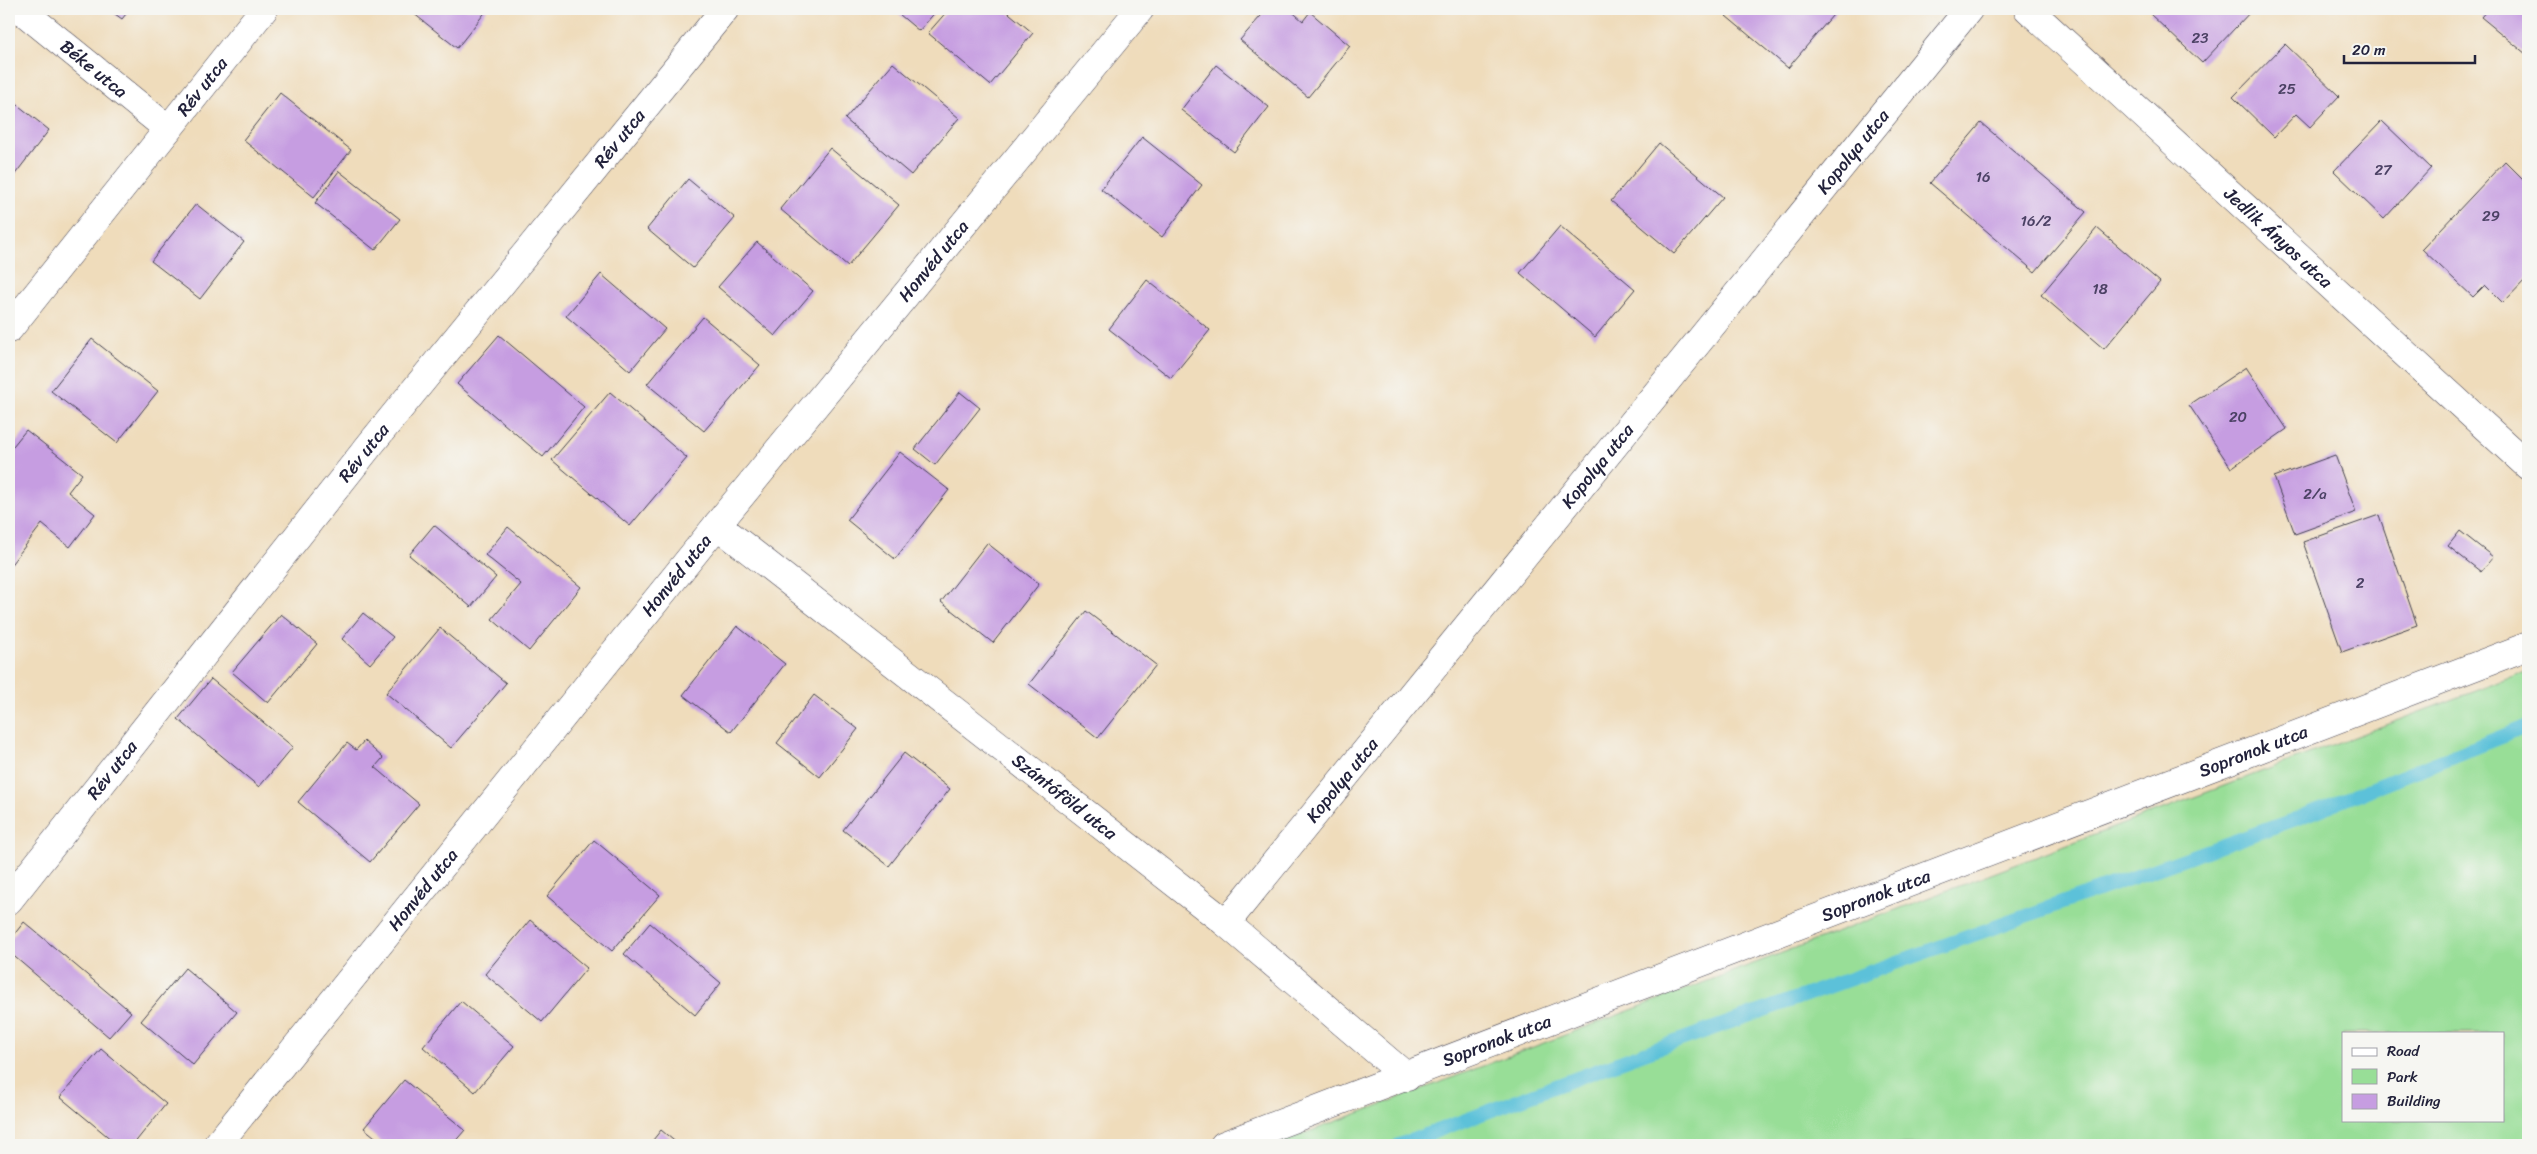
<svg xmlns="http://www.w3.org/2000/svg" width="2537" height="1154" font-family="Sriracha,sans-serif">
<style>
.green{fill:#98de97;stroke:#5d8069;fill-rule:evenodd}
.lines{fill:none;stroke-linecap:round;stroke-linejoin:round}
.stream{stroke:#5bc1d9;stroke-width:14}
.building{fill:#c69de1}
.minor-casing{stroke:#413e4e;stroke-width:29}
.minor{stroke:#fff;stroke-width:28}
.labels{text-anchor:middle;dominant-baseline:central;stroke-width:4.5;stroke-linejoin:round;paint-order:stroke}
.number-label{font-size:15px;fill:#4b4164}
.street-label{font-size:18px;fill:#22223b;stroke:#f6f6f2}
</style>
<rect width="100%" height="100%" fill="#f6f6f2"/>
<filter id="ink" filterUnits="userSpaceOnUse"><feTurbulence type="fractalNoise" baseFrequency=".02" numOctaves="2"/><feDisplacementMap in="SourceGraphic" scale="10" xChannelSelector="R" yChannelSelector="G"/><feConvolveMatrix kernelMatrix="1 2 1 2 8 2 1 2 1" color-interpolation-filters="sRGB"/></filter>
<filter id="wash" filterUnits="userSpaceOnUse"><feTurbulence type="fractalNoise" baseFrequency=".0096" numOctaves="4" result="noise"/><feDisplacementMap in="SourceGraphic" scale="20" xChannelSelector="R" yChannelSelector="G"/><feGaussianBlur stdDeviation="1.12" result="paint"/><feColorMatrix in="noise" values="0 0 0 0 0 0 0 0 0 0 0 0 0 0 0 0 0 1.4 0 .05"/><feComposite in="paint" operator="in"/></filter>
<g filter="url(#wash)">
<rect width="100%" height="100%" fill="#efdcbb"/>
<!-- green -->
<path class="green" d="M2528 671V1145H1274ZM2343 1033H2503V1120H2343Z"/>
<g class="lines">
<!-- stream -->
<polyline class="stream" points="1399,1145 1636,1056 2293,820 2528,726"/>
</g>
<g id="blocks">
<!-- building -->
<g class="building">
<polygon points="108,9 130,9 122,19"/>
<polygon points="408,9 486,9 487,10 457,48"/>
<polygon points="893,9 938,9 919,31"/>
<polygon points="949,9 1004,9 1033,33 990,85 928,33"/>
<polygon points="1267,9 1289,9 1303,21 1310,12 1350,46 1308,97 1240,40"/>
<polygon points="1733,9 1838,9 1788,68 1726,16"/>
<polygon points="2155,9 2253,9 2202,63 2150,14"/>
<polygon points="2488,9 2528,9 2528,51 2526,54 2481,17"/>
<polygon points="2285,44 2339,96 2310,127 2296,114 2274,137 2233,97"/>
<polygon points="893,63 959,118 911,175 845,119"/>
<polygon points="1216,65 1269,107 1234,152 1181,110"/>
<polygon points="280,93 351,150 314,197 243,140"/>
<polygon points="9,98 49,130 9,182"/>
<polygon points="2382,121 2431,168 2384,219 2334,171"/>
<polygon points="1981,123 2086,212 2035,272 1930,183"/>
<polygon points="1142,137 1202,185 1162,237 1101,189"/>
<polygon points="1659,143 1723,197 1674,254 1611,201"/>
<polygon points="830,148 899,205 848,266 780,209"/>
<polygon points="2505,161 2528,184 2528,277 2503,303 2485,285 2473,297 2422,249"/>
<polygon points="339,171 400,219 375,250 315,203"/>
<polygon points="688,179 735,218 693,268 647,229"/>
<polygon points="196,204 244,242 200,299 151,261"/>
<polygon points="1560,226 1635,289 1595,337 1520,273"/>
<polygon points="2097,228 2160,282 2104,349 2041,295"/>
<polygon points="757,242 813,291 775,336 718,287"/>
<polygon points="601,274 665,329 630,371 566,316"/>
<polygon points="1147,280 1210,330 1171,378 1109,329"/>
<polygon points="703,317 760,365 704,431 647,384"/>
<polygon points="499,335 584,407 543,457 457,384"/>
<polygon points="92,339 158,391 117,443 51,391"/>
<polygon points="2246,367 2287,429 2231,468 2189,405"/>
<polygon points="610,392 687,458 630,526 552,460"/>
<polygon points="960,392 980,408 935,465 915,449"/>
<polygon points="26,430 82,474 68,492 95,514 70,547 42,524 9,567 9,451"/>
<polygon points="900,452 949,490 895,559 847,520"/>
<polygon points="2335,455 2356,512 2295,534 2274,477"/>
<polygon points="2379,515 2417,625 2342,652 2303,542"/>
<polygon points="434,525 496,577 471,607 409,555"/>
<polygon points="508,527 581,587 529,651 492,619 521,584 485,555"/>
<polygon points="2460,531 2493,557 2481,572 2448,546"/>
<polygon points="987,543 1039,584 993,643 941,602"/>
<polygon points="1086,611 1156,665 1098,738 1029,684"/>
<polygon points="363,613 393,637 370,664 342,639"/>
<polygon points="281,614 317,644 268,703 232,672"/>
<polygon points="737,626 785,664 731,732 683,695"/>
<polygon points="440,628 506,683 451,748 386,693"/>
<polygon points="211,679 293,747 259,787 178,719"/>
<polygon points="814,695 858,729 820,777 777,743"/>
<polygon points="364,741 383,758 375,767 419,804 370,862 298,802 347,743 356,750"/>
<polygon points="904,753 950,789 889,866 843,830"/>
<polygon points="594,840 660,895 612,951 547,896"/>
<polygon points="530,920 587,968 542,1022 485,974"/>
<polygon points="24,922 131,1012 109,1037 9,952 9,941"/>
<polygon points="650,923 721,983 695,1015 624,954"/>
<polygon points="185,968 237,1012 193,1065 141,1021"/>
<polygon points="461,1001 514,1046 475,1092 423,1047"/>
<polygon points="101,1049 166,1104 133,1145 118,1145 60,1097"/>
<polygon points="404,1080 465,1130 452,1145 385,1145 364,1128"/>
<polygon points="661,1130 679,1145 649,1145"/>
</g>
</g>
</g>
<g filter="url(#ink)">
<use href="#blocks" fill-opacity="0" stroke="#413e4e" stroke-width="1"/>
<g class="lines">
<defs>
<g id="minor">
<path id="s1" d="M20 9 168 129"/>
<path id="s2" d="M2028 9 2528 466"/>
<path id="s3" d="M9 329 264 9"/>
<path id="s4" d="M717 525 1226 923 1407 1077"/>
<path id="s5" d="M9 900 369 446 725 9"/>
<path id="s6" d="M1226 923 1969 9"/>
<path id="s7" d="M217 1145 717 525 1140 9"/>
<path id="s8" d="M1224 1145 2528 646"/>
</g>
</defs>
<!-- minor casing -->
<use href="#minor" class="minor-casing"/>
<!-- minor -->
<use href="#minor" class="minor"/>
</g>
</g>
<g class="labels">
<!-- number labels -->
<g class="number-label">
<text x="2200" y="38">23</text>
<text x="2287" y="89">25</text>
<text x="2383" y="170">27</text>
<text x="1983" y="177">16</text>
<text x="2491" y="216">29</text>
<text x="2036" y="221">16/2</text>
<text x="2100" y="289">18</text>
<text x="2238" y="417">20</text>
<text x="2315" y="494">2/a</text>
<text x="2360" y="583">2</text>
</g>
<!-- street labels -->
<g class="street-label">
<text stroke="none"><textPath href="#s1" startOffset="95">Béke utca</textPath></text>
<text stroke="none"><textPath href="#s3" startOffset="310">Rév utca</textPath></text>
<text stroke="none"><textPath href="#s5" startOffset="976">Rév utca</textPath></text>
<text stroke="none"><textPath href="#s6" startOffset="994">Kopolya utca</textPath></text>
<text stroke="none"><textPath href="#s2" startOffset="339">Jedlik Ányos utca</textPath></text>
<text stroke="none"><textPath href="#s7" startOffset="1138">Honvéd utca</textPath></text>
<text stroke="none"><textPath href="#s5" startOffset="571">Rév utca</textPath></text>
<text stroke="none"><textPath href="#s6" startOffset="589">Kopolya utca</textPath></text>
<text stroke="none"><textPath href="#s7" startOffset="732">Honvéd utca</textPath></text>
<text stroke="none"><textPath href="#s8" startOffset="1102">Sopronok utca</textPath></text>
<text stroke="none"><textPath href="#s5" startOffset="166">Rév utca</textPath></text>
<text stroke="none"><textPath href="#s6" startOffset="184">Kopolya utca</textPath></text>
<text stroke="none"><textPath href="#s4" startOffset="441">Szántóföld utca</textPath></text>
<text stroke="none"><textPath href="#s7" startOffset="328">Honvéd utca</textPath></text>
<text stroke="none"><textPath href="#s8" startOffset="698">Sopronok utca</textPath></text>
<text stroke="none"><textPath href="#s8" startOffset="292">Sopronok utca</textPath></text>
</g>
</g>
<!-- margin -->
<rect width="2537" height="1154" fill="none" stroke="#f6f6f2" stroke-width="30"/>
<!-- legend -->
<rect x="2342" y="1032" width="162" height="90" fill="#f6f6f2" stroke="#a1a1a9"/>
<rect x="2352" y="1048" width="25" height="8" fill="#ffffff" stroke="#a1a1a9"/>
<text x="2387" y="1056" font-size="15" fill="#22223b">Road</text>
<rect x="2352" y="1069" width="25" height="15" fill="#98de97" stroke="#a1a1a9"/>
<text x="2387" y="1082" font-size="15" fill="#22223b">Park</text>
<rect x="2352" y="1094" width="25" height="15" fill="#c69de1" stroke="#a1a1a9"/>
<text x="2387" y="1106" font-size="15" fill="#22223b">Building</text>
<!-- scale -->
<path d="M2344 55v8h131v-8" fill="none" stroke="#22223b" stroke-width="2.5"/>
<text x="2352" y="55" font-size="15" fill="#22223b" stroke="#f6f6f2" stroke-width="4" paint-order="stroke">20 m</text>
</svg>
